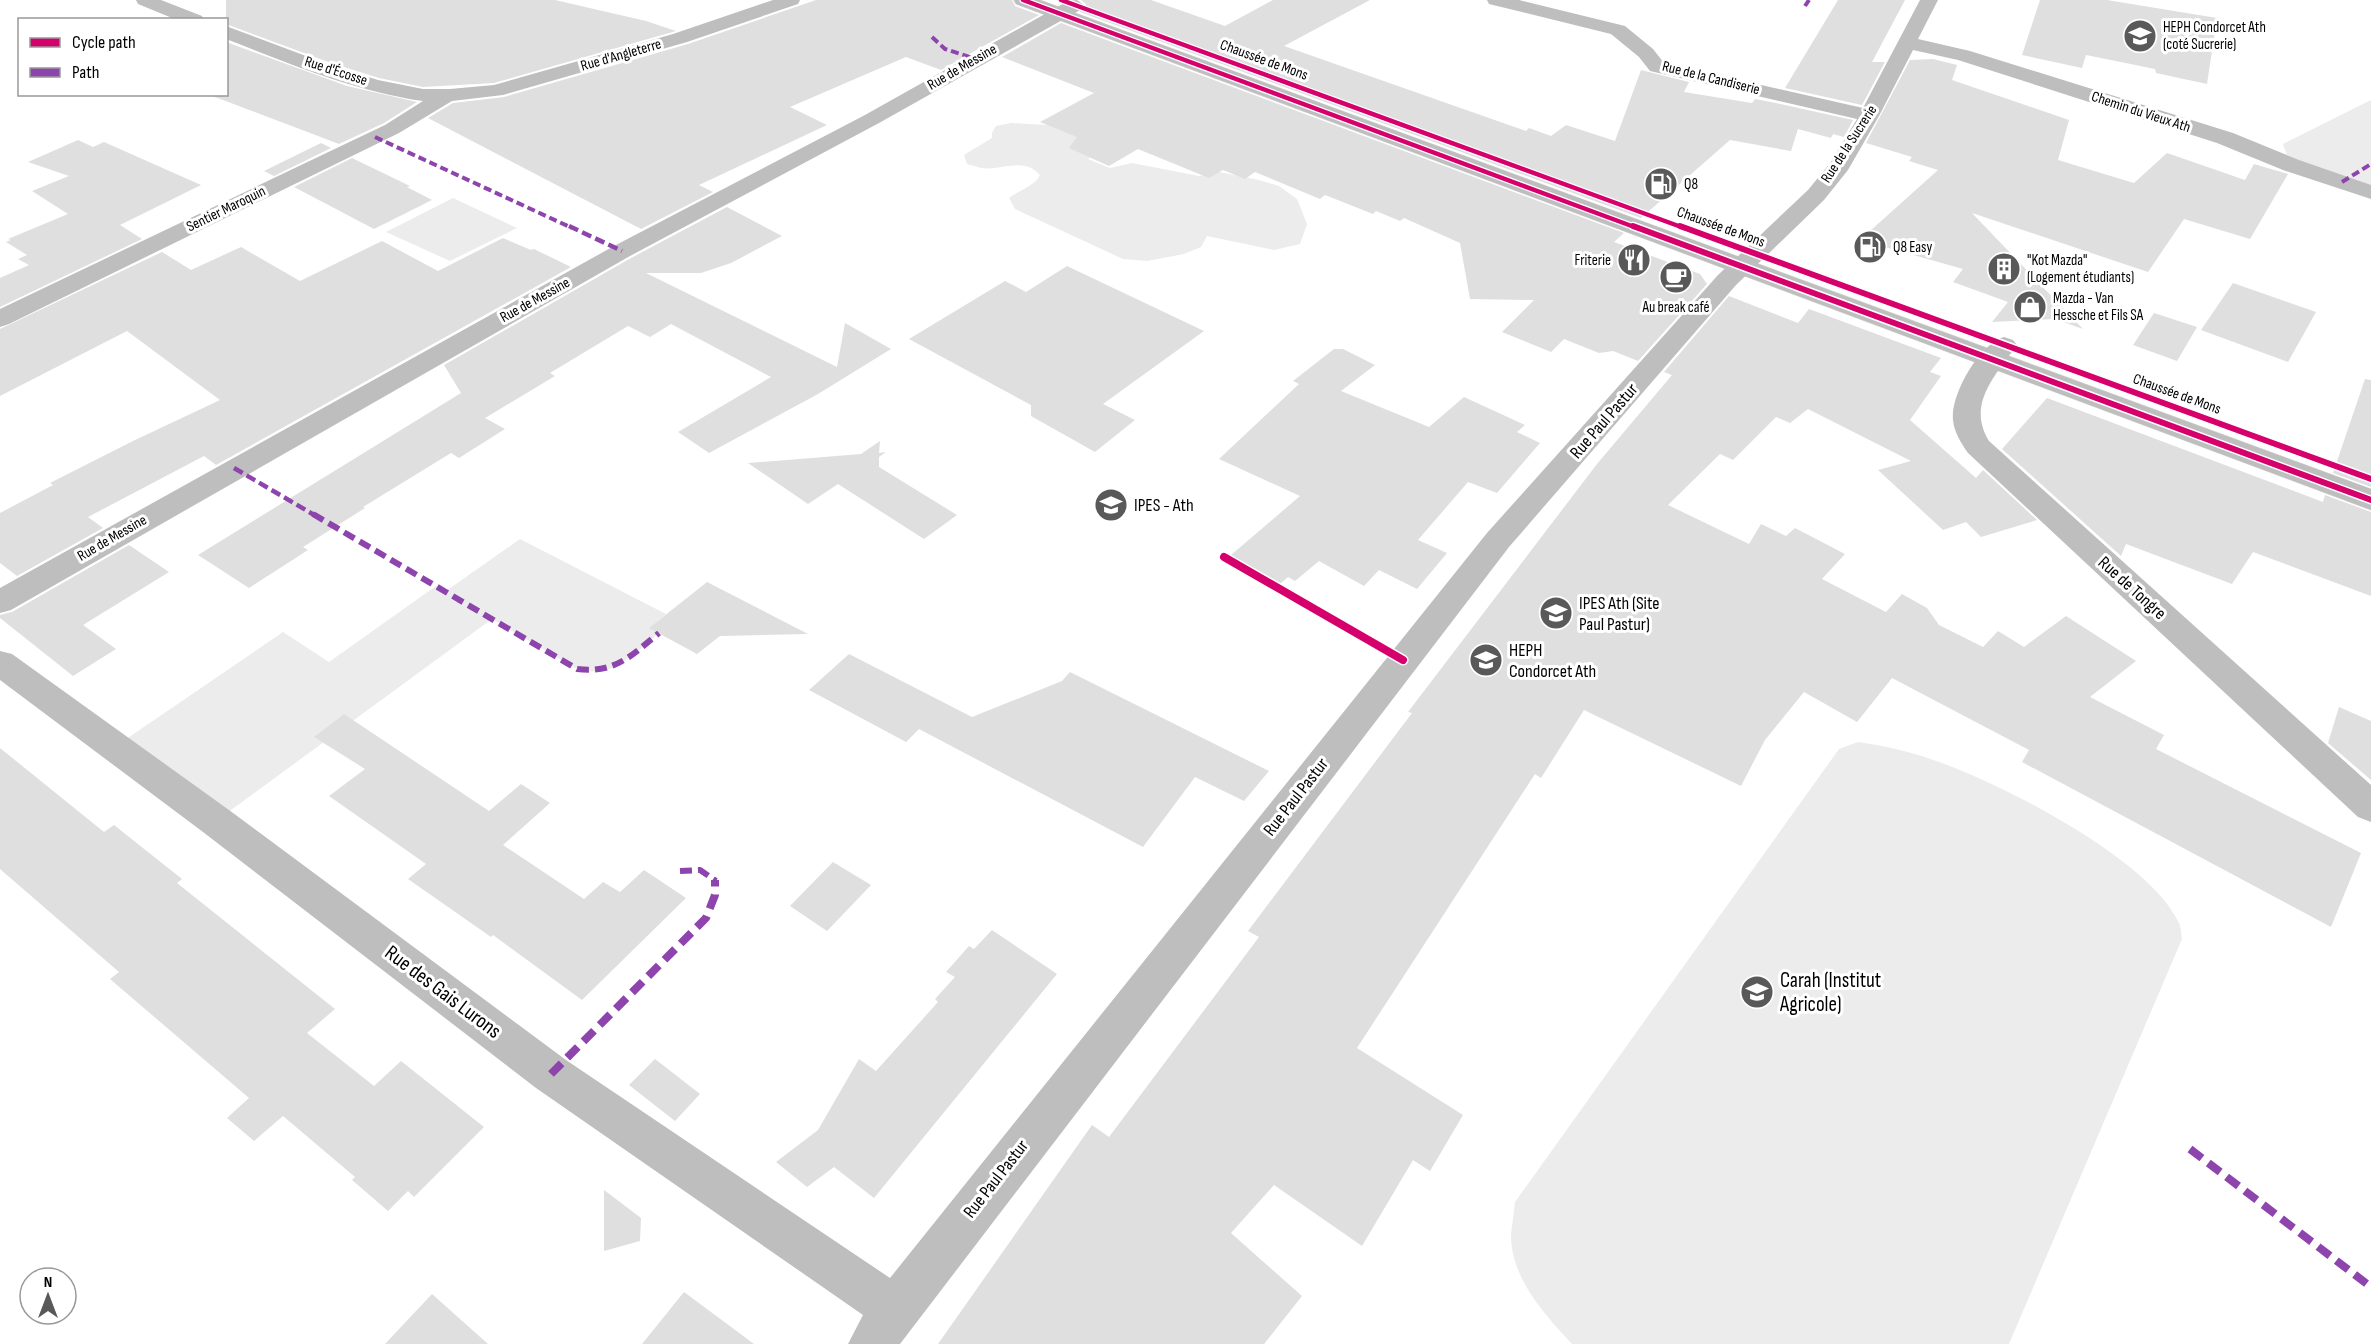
<svg xmlns="http://www.w3.org/2000/svg" width="2371" height="1344" font-family="'Sofia Sans Condensed',sans-serif">
<style>
.green{fill:#ececec}
.building{fill:#dfdfdf}
.lines{fill:none;stroke-linecap:round;stroke-linejoin:round}
.primary-casing{stroke:#dbdbdb;stroke-width:1}
.minor{fill:#bebebe;fill-rule:evenodd}
.primary{fill:#bebebe;fill-rule:evenodd}
.quiet-far3{stroke:#8e44ad;stroke-width:4;stroke-dasharray:8 4;stroke-linecap:butt}
.quiet-far2{stroke:#8e44ad;stroke-width:4.5;stroke-dasharray:10 4.5;stroke-linecap:butt}
.quiet-far1{stroke:#8e44ad;stroke-width:6;stroke-dasharray:12 6;stroke-linecap:butt}
.quiet{stroke:#8e44ad;stroke-width:8;stroke-dasharray:15 8;stroke-linecap:butt}
.cycleway-far2-casing{stroke:#fff;stroke-width:7}
.cycleway-far1-casing{stroke:#fff;stroke-width:9}
.cycleway-casing{stroke:#fff;stroke-width:11}
.cycleway-far2{stroke:#d6006c;stroke-width:4.5}
.cycleway-far1{stroke:#d6006c;stroke-width:6}
.cycleway{stroke:#d6006c;stroke-width:8}
.labels{text-anchor:middle;dominant-baseline:central;stroke-width:6;stroke-linejoin:round;paint-order:stroke}
.far-poi-label{font-size:15px;fill:#000;stroke:#fff;text-anchor:start}
.far-street-label{font-size:15px;fill:#000;stroke:#fff}
.street-label{font-size:18px;fill:#000;stroke:#fff}
.poi-label{font-size:18px;fill:#000;stroke:#fff;text-anchor:start}
.near-poi-label{font-size:21px;fill:#000;stroke:#fff;text-anchor:start}
.near-street-label{font-size:21px;fill:#000;stroke:#fff}
</style>
<rect width="100%" height="100%" fill="#fff"/>
<!-- green -->
<g class="green">
<polygon points="2371,100 2371,192 2287,155 2283,144"/>
<path d="M1011 123 1048 125 1120 139 1088 159 1110 168 1132 163 1199 176 1219 172 1259 180 1279 186 1297 199 1307 224 1300 244 1274 250 1207 236 1201 247 1184 254 1147 261 1123 259 1015 209 1009 198C1019 190 1035 186 1040 175 1023 156 1002 171 981 168 977 167 972 165 967 164L964 155 992 138V133L996 126Z"/>
<polygon points="453,198 517,228 450,261 386,232"/>
<path d="M520 539 666 614 653 625 662 630C649 642 623 666 606 670 596 673 586 671 577 669L492 619 216 821 116 746 283 632 329 662 436 586 446 591Z"/>
<path d="M1858 742C1887 746 1915 753 1942 763 2007 787 2147 858 2178 921 2181 926 2181 933 2182 939L2009 1344H1572C1544 1314 1511 1278 1511 1235 1512 1224 1514 1213 1515 1202L1839 749Z"/>
</g>
<!-- building -->
<g class="building">
<polygon points="226,0 555,0 646,21 676,31 494,83 423,87 379,78 331,63 226,24"/>
<polygon points="816,0 1012,0 1015,6 1039,15 941,70 906,57 790,107 827,125 699,185 713,192 641,229 428,118 453,103 504,97 688,44"/>
<polygon points="1081,0 1151,0 1225,26 1273,0 1370,0 1284,46 1526,131 1529,128 1551,136 1566,125 1615,141 1641,70 1689,82 1684,92 1752,103 1755,99 1776,103 1853,120 1844,137 1833,134 1831,138 1798,129 1791,151 1730,140 1641,218 1080,12 1086,4"/>
<polygon points="1838,0 1905,0 1872,62 1885,62 1862,105 1785,88"/>
<polygon points="2040,0 2107,0 2217,18 2207,84 2156,73 2155,69 2086,55 2082,68 2022,55"/>
<polygon points="1061,23 1624,233 1614,242 1700,274 1707,284 1638,361 1613,351 1599,353 1564,339 1551,352 1502,332 1534,300 1470,299 1460,243 1404,218 1400,221 1376,211 1373,214 1325,195 1320,199 1255,172 1245,179 1223,170 1209,178 1138,149 1109,166 1069,148 1077,137 1040,122 1094,93 1002,57"/>
<polygon points="226,42 347,86 417,102 384,123 339,144 207,94 226,94"/>
<polygon points="1933,59 1957,65 1952,80 2069,120 2058,160 2134,183 2167,153 2245,180 2254,164 2288,174 2250,239 2184,219 2148,272 1972,213 2083,329 2055,319 1992,322 2008,302 1953,282 1963,269 1860,240 1938,170 1909,161 1912,157 1866,143 1910,60"/>
<polygon points="78,140 93,147 104,142 201,185 120,225 142,239 0,307 0,278 29,265 18,259 27,255 6,242 11,240 8,239 68,214 32,191 69,176 28,162"/>
<polygon points="321,143 331,148 274,176 264,171"/>
<polygon points="352,158 410,186 407,187 432,200 374,229 294,187"/>
<polygon points="727,207 782,236 731,263 701,273 646,273 837,367 845,323 891,349 818,394 709,453 678,432 771,377 671,324 650,337 628,326 550,373 555,376 485,418 505,429 459,458 451,453 363,507 365,508 303,547 308,550 249,588 198,555 461,393 444,365 631,258"/>
<polygon points="503,238 531,250 534,249 571,267 216,465 204,456 88,517 103,528 17,576 0,563 0,513 53,485 50,483 133,441 220,400 127,331 0,396 0,329 162,252 191,270 241,247 300,281 382,241 438,271"/>
<polygon points="1067,266 1204,331 1103,404 1135,420 1095,452 1031,416 1031,405 909,339 1005,281 1026,292"/>
<polygon points="2233,283 2316,312 2288,362 2201,330"/>
<polygon points="1729,296 1798,323 1809,309 1941,358 1930,372 1941,376 1910,420 1976,478 1983,470 2037,520 1981,537 1966,522 1943,530 1878,470 1911,461 1808,409 1790,423 1776,417 1733,460 1720,454 1668,505 1749,544 1761,524 1786,536 1795,528 1845,554 1822,579 1886,612 1902,594 1927,608 1939,625 1983,647 1998,631 2024,647 2066,616 2136,661 2090,697 2164,735 2156,749 2361,853 2331,927 2022,762 2029,750 1892,678 1857,722 1804,692 1765,740 1741,786 1584,710 1541,778 1535,774 1357,1048 1463,1115 1430,1171 1413,1160 1362,1246 1274,1185 1231,1233 1302,1296 1264,1344 938,1344 1092,1125 1109,1137 1259,937 1248,931 1412,713 1408,712 1597,464 1672,375 1664,372"/>
<polygon points="2154,313 2197,327 2177,361 2133,345"/>
<polygon points="1334,349 1343,349 1375,365 1341,391 1429,427 1464,397 1525,425 1517,432 1540,443 1497,493 1468,482 1418,540 1447,553 1417,589 1379,570 1364,586 1319,561 1295,581 1288,577 1280,584 1231,555 1300,496 1219,459 1299,384 1293,381"/>
<polygon points="2365,379 2371,380 2371,487 2333,473"/>
<polygon points="2047,398 2323,502 2325,495 2371,512 2371,596 2253,552 2232,584 2126,544 2121,556 2002,449"/>
<polygon points="880,441 879,453 886,452 879,457 879,467 957,515 924,539 838,484 808,504 748,463 861,454"/>
<polygon points="129,545 169,572 83,625 116,649 73,676 0,618 0,615 12,612"/>
<polygon points="707,582 808,634 720,636 697,654 649,628"/>
<polygon points="849,654 972,717 1062,681 1070,672 1269,771 1244,801 1195,777 1143,847 919,729 906,742 809,690"/>
<polygon points="2339,707 2371,721 2371,780 2328,743"/>
<polygon points="344,714 489,811 521,784 550,803 503,845 584,899 603,882 620,892 644,870 686,898 582,1000 493,935 491,937 408,879 426,864 329,796 365,769 314,737"/>
<polygon points="0,748 104,832 114,825 182,879 177,883 335,1009 307,1033 374,1086 401,1061 484,1127 414,1197 408,1191 388,1211 352,1180 355,1177 283,1116 254,1141 227,1118 249,1098 110,979 119,972 0,869"/>
<polygon points="833,862 871,885 827,931 790,906"/>
<polygon points="992,930 1057,974 874,1198 834,1167 807,1187 776,1162 818,1130 859,1059 876,1071 938,1002 935,999 955,977 946,972 969,946 974,949"/>
<polygon points="655,1059 700,1094 675,1121 629,1085"/>
<polygon points="604,1190 641,1218 640,1241 604,1251"/>
<polygon points="684,1292 754,1344 642,1344"/>
<polygon points="432,1294 488,1344 385,1344"/>
</g>
<g class="lines">
<defs>
<polygon id="primary" points="1014,0 1040,0 2371,489 2371,510 1016,4"/>
</defs>
<!-- primary casing -->
<use href="#primary" class="primary-casing"/>
<!-- minor -->
<g class="minor">
<polygon points="136,0 161,0 202,16 204,20 177,20 138,4"/>
<path d="M773 0H800L798 4 687 42 503 95 452 101 399 133 9 324 0 327V309L385 125 423 101C354 91 291 64 226 39V26L330 65 378 80 423 89H450L494 85 673 34Z"/>
<polygon points="1077,0 1084,5 1082,9 879,123 630,256 11,610 0,613 0,588 614,246 865,115 1068,1"/>
<polygon points="1487,0 1519,0 1625,26 1653,49 1664,63 1863,108 1920,0 1938,0 1918,39 1970,51 2233,133 2299,160 2371,185 2371,199 2283,170 2217,143 1958,60 1913,50 1879,116 1848,170 1824,200 1736,285 1509,547 900,1344 848,1344 863,1315 536,1088 203,832 0,680 0,651 12,654 229,810 566,1060 890,1278 1487,533 1718,275 1808,190 1831,162 1857,119 1650,71 1639,57 1611,34 1489,4"/>
<path d="M2004 337 2013 340 2017 345C1996 375 1966 404 1989 441L2371 785V822L2358 817 1968 453C1961 443 1954 432 1953 420 1950 395 1980 343 2004 337Z"/>
</g>
<!-- primary -->
<use href="#primary" class="primary"/>
<!-- quiet-far3 -->
<g class="quiet-far3">
<polyline points="1805,6 1809,0"/>
<polyline points="932,37 945,49 976,59"/>
<polyline points="375,137 572,228"/>
<polyline points="2342,182 2371,164"/>
</g>
<!-- quiet-far2 -->
<g class="quiet-far2">
<polyline points="569,226 622,251"/>
<polyline points="234,468 316,516"/>
</g>
<!-- quiet-far1 -->
<g class="quiet-far1">
<path d="M313 514 577 669C615 674 632 655 659 633"/>
<polyline points="680,871 700,870 716,881"/>
</g>
<!-- quiet -->
<g class="quiet">
<polyline points="551,1074 706,918 715,895 715,880"/>
<polyline points="2190,1149 2371,1287"/>
</g>
<defs>
<g id="cycleway-far2">
<polyline points="1023,0 1637,228"/>
<polyline points="1061,0 1684,228"/>
</g>
<g id="cycleway-far1">
<polyline points="1633,226 2371,500"/>
<polyline points="1680,226 2371,479"/>
</g>
<polyline id="cycleway" points="1224,557 1403,660"/>
</defs>
<!-- cycleway-far2 casing -->
<use href="#cycleway-far2" class="cycleway-far2-casing"/>
<!-- cycleway-far1 casing -->
<use href="#cycleway-far1" class="cycleway-far1-casing"/>
<!-- cycleway casing -->
<use href="#cycleway" class="cycleway-casing"/>
<!-- cycleway-far2 -->
<use href="#cycleway-far2" class="cycleway-far2"/>
<!-- cycleway-far1 -->
<use href="#cycleway-far1" class="cycleway-far1"/>
<!-- cycleway -->
<use href="#cycleway" class="cycleway"/>
</g>
<!-- icons -->
<defs>
<symbol id="university-disc" viewBox="-11 -11 22 22"><circle r="9.5" fill="#595959" stroke="#fff"/><path d="M0-5L7-2L0 1L-7-2ZM-4 1L0 2.5L4 1V4Q0 6-4 4Z" fill="#fff"/></symbol>
<symbol id="fuel-disc" viewBox="-11 -11 22 22"><circle r="9.5" fill="#595959" stroke="#fff"/><path d="M-5.5-6h7V0h2V4h1.3V-2.5L3-4.5l.8-.8L6-3V5H2.5V1h-1V6h-7ZM-4.2-4.7v3.2H.2V-4.7Z" fill="#fff"/></symbol>
<symbol id="restaurant-disc" viewBox="-11 -11 22 22"><circle r="9.5" fill="#595959" stroke="#fff"/><path d="M-5-6h1v4h1v-4h1v4h1v-4h1v5L-1.5 .5V6h-2V.5L-5-1ZM5-6V6H3V1.5H1.5Q1.5-4 5-6Z" fill="#fff"/></symbol>
<symbol id="building-disc" viewBox="-11 -11 22 22"><circle r="9.5" fill="#595959" stroke="#fff"/><path d="M-4-6H4V6H1V3H-1V6H-4ZM-2.5-4.3h1.7v1.8h-1.7ZM.8-4.3h1.7v1.8H.8ZM-2.5-1h1.7V.8h-1.7ZM.8-1h1.7V.8H.8Z" fill="#fff"/></symbol>
<symbol id="cafe-disc" viewBox="-11 -11 22 22"><circle r="9.5" fill="#595959" stroke="#fff"/><path d="M-5.5-4.5H6V0H3Q3 3.5 0 3.5H-2.5Q-5.5 3.5-5.5 0ZM3-3.2v2h1.7v-2ZM-6 4.5H4V6H-6Z" fill="#fff"/></symbol>
<symbol id="shop-disc" viewBox="-11 -11 22 22"><circle r="9.5" fill="#595959" stroke="#fff"/><path d="M-5-2.5h2.3a2.7 3.5 0 0 1 5.4 0H5L5.5 6h-11ZM-1.5-2.5h3a1.5 2.3 0 0 0-3 0Z" fill="#fff"/></symbol>
<symbol id="school-disc" viewBox="-11 -11 22 22"><circle r="9.5" fill="#595959" stroke="#fff"/><path d="M0-5L7-2L0 1L-7-2ZM-4 1L0 2.5L4 1V4Q0 6-4 4Z" fill="#fff"/></symbol>
</defs>
<g fill-rule="evenodd">
<use href="#university-disc" x="2121" y="17" width="38" height="38"/>
<use href="#fuel-disc" x="1642" y="165" width="38" height="38"/>
<use href="#fuel-disc" x="1851" y="228" width="38" height="38"/>
<use href="#restaurant-disc" x="1615" y="241" width="38" height="38"/>
<use href="#building-disc" x="1985" y="250" width="38" height="38"/>
<use href="#cafe-disc" x="1657" y="258" width="38" height="38"/>
<use href="#shop-disc" x="2011" y="288" width="38" height="38"/>
<use href="#school-disc" x="1092" y="486" width="38" height="38"/>
<use href="#school-disc" x="1537" y="594" width="38" height="38"/>
<use href="#university-disc" x="1467" y="641" width="38" height="38"/>
<use href="#school-disc" x="1738" y="973" width="38" height="38"/>
</g>
<g class="labels">
<!-- far-poi labels -->
<g class="far-poi-label">
<text x="2163" y="27">HEPH Condorcet Ath<tspan x="2163" dy="17">(coté Sucrerie)</tspan></text>
<text x="1684" y="184">Q8</text>
<text x="1893" y="247">Q8 Easy</text>
<text x="1611" y="260" text-anchor="end">Friterie</text>
<text x="2027" y="260">"Kot Mazda"<tspan x="2027" dy="17">(Logement étudiants)</tspan></text>
<text x="2053" y="298">Mazda - Van<tspan x="2053" dy="17">Hessche et Fils SA</tspan></text>
<text x="1676" y="307" text-anchor="middle">Au break café</text>
</g>
<!-- far-street labels -->
<g class="far-street-label">
<text transform="translate(621 55) rotate(-16)">Rue d'Angleterre</text>
<text transform="translate(1264 60) rotate(20)">Chaussée de Mons</text>
<text transform="translate(962 67) rotate(-30)">Rue de Messine</text>
<text transform="translate(336 71) rotate(18)">Rue d'Écosse</text>
<text transform="translate(1711 78) rotate(14)">Rue de la Candiserie</text>
<text transform="translate(2141 112) rotate(18)">Chemin du Vieux Ath</text>
<text transform="translate(1849 144) rotate(-57)">Rue de la Sucrerie</text>
<text transform="translate(226 209) rotate(-26)">Sentier Maroquin</text>
<text transform="translate(1721 227) rotate(20)">Chaussée de Mons</text>
<text transform="translate(535 300) rotate(-29)">Rue de Messine</text>
<text transform="translate(2177 394) rotate(20)">Chaussée de Mons</text>
<text transform="translate(112 538) rotate(-30)">Rue de Messine</text>
</g>
<!-- street labels -->
<g class="street-label">
<text transform="translate(1604 421) rotate(-49)">Rue Paul Pastur</text>
<text transform="translate(2132 588) rotate(42)">Rue de Tongre</text>
<text transform="translate(1296 797) rotate(-52)">Rue Paul Pastur</text>
<text transform="translate(996 1179) rotate(-52)">Rue Paul Pastur</text>
</g>
<!-- poi labels -->
<g class="poi-label">
<text x="1134" y="505">IPES - Ath</text>
<text x="1579" y="603">IPES Ath (Site<tspan x="1579" dy="21">Paul Pastur)</tspan></text>
<text x="1509" y="650">HEPH<tspan x="1509" dy="21">Condorcet Ath</tspan></text>
</g>
<!-- near-poi labels -->
<g class="near-poi-label">
<text x="1780" y="980">Carah (Institut<tspan x="1780" dy="24">Agricole)</tspan></text>
</g>
<!-- near-street labels -->
<g class="near-street-label">
<text transform="translate(443 992) rotate(37)">Rue des Gais Lurons</text>
</g>
</g>
<!-- legend -->
<rect x="18" y="18" width="210" height="78" fill="#ffffff" stroke="#999999" stroke-width="1.5"/>
<rect x="30" y="38" width="30" height="9" fill="#d6006c" stroke="#999999" stroke-width="1.5"/>
<text x="72" y="48" font-size="18" fill="#000000">Cycle path</text>
<rect x="30" y="68" width="30" height="9" fill="#8e44ad" stroke="#999999" stroke-width="1.5"/>
<text x="72" y="78" font-size="18" fill="#000000">Path</text>
<!-- north arrow -->
<g transform="translate(48 1296)"><circle r="28" fill="#ffffff" stroke="#999999" stroke-width="1.5"/>
<path d="M0-4.5L10 22L0 15L-10 22Z" fill="#595959"/>
<text y="-9" font-size="16" font-weight="bold" text-anchor="middle" fill="#000000">N</text>
</g>
</svg>
